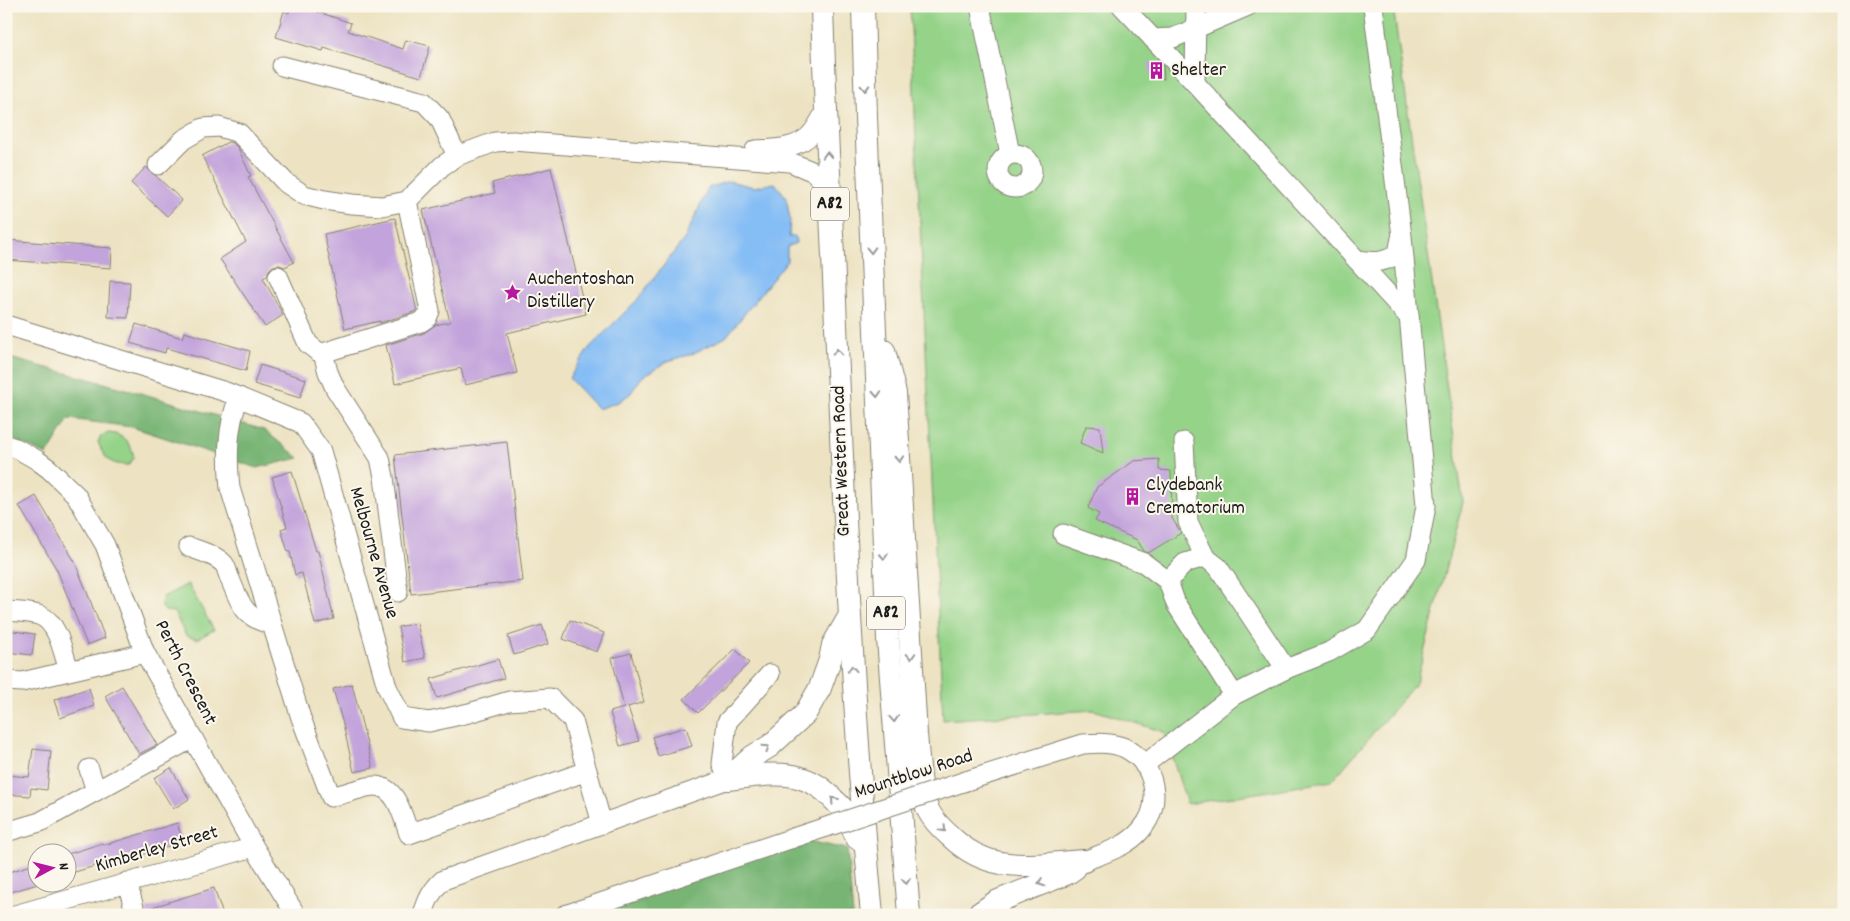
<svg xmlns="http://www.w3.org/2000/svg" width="1850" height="921" font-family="Dekko,sans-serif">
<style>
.green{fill:#95d389;stroke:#587852}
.forest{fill:#78b575;stroke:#4a6848}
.water{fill:#85bdf5;stroke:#506c88}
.building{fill:#c2a3dc}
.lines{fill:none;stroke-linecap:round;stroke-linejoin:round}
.minor-casing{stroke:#848070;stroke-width:21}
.major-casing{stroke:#848070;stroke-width:24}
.minor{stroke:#fff;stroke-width:19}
.major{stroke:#fff;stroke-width:22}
.minor-bridge-casing{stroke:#848070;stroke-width:21;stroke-linecap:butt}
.minor-bridge{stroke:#fff;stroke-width:19}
.oneway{stroke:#999}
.labels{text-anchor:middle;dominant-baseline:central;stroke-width:4;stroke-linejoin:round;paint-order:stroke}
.shield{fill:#fbf7ec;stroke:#5f5e5a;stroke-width:1}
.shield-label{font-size:19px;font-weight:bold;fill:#1c1c1c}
.poi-label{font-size:20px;fill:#1c1c1c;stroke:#fbf7ec;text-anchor:start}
.street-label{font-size:20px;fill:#1c1c1c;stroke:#fbf7ec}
</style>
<rect width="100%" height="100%" fill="#fbf7ec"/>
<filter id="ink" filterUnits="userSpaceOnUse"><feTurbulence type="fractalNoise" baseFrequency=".02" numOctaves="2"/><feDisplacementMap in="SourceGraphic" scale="10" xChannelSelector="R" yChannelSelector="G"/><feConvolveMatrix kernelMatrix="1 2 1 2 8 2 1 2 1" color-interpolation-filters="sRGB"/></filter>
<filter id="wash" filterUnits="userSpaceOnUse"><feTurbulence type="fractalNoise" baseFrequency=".0096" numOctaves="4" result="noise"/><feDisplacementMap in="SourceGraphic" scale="20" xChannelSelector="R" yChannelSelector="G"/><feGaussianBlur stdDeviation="1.12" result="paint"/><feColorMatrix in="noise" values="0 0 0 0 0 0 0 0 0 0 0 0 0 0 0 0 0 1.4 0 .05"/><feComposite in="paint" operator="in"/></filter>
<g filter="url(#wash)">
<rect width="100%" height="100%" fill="#ede3c3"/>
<!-- green -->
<g class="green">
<polygon points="910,6 1393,6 1463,502 1416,683 1332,781 1187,804 1164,732 1094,710 943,720"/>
<path d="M109 433C123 434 132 444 134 458L129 465C109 465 105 459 98 442L101 436Z"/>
<polygon points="188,584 214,630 197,639 186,636 174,612 165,611 161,606 163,597"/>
</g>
<!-- forest -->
<g class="forest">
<polygon points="6,357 134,391 264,430 299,458 257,468 132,427 69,419 47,455 6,436"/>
<polygon points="793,838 847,849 853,915 565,915"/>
</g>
<!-- water -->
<polygon class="water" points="729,181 754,187 775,183 786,197 790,219 789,237 795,236 796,243 787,247 787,261 726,337 692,354 668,361 642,377 630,394 618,402 598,409 569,378 590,347 637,300 685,238 708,188"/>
<g id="blocks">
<!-- building -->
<g class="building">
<polygon points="291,6 300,6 351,23 348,31 403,49 406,40 430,46 421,77 324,48 323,51 276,37 284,11 289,13"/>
<polygon points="1148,62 1163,65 1164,79 1151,76"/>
<polygon points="228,142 233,143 238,148 251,176 248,177 294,262 285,267 279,265 273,266 269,270 267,276 263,278 283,315 265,327 220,259 246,242 202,156"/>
<polygon points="146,167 182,200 167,216 131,183"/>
<polygon points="551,168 586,314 507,333 517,373 465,385 461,368 395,384 386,345 424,333 435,325 450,322 423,210 495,193 492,183"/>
<polygon points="395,218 417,311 380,323 380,321 345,329 324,234"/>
<polygon points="6,240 112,248 111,268 6,260"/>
<polygon points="110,281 130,282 128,318 108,317"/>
<polygon points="136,324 182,338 184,332 250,351 246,371 166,348 165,353 130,343"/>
<polygon points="260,365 306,379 300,398 254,384"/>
<polygon points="1086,426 1100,427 1103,453 1080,443"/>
<polygon points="507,442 523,581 411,594 395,455"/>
<polygon points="1159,459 1159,470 1171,471 1172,518 1181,533 1148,553 1144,551 1137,540 1095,521 1099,514 1088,508 1097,487 1134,461"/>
<polygon points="292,471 316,551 318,551 334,619 315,624 302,573 295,575 290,552 288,552 281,529 287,527 272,477"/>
<polygon points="36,496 75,562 105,638 87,645 57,570 19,506"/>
<polygon points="570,620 604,633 597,652 563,639"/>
<polygon points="417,623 425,658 405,662 398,627"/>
<polygon points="542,625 548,644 514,655 508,636"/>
<polygon points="6,630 35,634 32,655 6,652"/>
<polygon points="735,649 749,663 698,713 684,699"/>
<polygon points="631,653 644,702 628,707 639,741 620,746 610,712 624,708 612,658"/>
<polygon points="498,659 504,678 437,698 431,679"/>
<polygon points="352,684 373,768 354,772 343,724 333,689"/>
<polygon points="122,686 157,745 139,754 105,696"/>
<polygon points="89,688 94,706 60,718 54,700"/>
<polygon points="686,727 692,746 658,756 652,737"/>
<polygon points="33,749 51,751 47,790 31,788 30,796 6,794 6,775 29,777"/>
<polygon points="171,768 189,799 173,809 154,778"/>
<polygon points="177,823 183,842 116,863 115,860 68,874 68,854 103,843 104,845"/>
<polygon points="38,863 38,884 6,893 6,873"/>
<polygon points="214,888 223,915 147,915 146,909"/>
</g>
</g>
</g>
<g filter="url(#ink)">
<use href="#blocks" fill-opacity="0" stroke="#848070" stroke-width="1"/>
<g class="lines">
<defs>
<g id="minor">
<polyline points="980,6 1010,154"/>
<polyline points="1122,6 1195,83 1409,317"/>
<polyline points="1153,39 1173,38 1248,6"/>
<polyline points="282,66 424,102 440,119 457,156"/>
<polyline points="1195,83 1196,6"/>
<path d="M755 150C774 149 799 149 812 133 817 127 821 119 825 112"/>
<circle cx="1015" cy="171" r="17"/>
<polyline points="158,165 183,140 203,128 219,127 239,133 286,183 304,195 324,200 352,204 382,206 407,201 442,166 457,156 495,142 513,141 790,162 814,172 829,187"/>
<path d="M1357 260C1375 262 1383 264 1398 253L1401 238"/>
<polyline points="278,276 308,344 317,351 323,353 421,322 427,318 430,311 407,201"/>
<polyline points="6,325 226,392 301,423 321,451 387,687 402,718 429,722 469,713 509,701 550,698 573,721 602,824"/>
<polyline points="323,353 328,372 335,388 380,458 384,477 398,592"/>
<path d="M239 397C227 427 227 457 230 488L301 718 331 797C341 795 365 786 374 786 397 786 403 817 409 834L587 771"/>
<polyline points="1184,442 1188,522 1205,557"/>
<polyline points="6,445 16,448 37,460 49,469 76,495 105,545 145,653 254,847 296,915"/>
<polyline points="1063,534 1144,563 1168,581"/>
<path d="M189 547C200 551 216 555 224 564 227 568 228 575 230 579 240 603 244 619 272 624"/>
<path d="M6 611C17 612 32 612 41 616 59 624 63 654 69 670"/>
<polyline points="6,681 22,682 145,653"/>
<polyline points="1234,695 1286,669 1329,652 1367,630 1416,560 1426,506 1402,236 1373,6"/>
<polyline points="1144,765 1234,695 1176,604 1168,581 1185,563 1205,557 1218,567 1286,669"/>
<path d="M966 781 1083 744C1097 743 1111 742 1125 748 1155 763 1164 804 1141 830 1127 847 1104 853 1084 861"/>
<polyline points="96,791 193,738"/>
<polyline points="6,832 40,822 96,791 89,769"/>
<polyline points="127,882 136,915"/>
<polyline points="15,915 254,847"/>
<path d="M423 915C427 900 432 890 443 880L728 779 722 764 727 722 770 674"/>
<polyline points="565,915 793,838"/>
</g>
<g id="major">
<path d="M822 6C825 113 832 219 836 326 845 523 853 719 872 915"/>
<polyline points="863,6 866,117 888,639 909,915"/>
<path d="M884 351 895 393 916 734C918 754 919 792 928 810 933 820 942 829 950 836 991 876 1033 864 1084 861"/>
<polyline points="728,779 752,757 770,746 805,714 820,688 830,660 833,645 849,617"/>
<path d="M728 779C767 774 803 766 833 799 837 803 843 808 846 813 850 821 853 830 857 838"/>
<polyline points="977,915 996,902 1068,873 1075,868"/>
</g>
</defs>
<!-- minor casing -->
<use href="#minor" class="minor-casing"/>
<!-- major casing -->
<use href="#major" class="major-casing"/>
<!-- minor -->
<use href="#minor" class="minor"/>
<!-- major -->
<use href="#major" class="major"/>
<defs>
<polyline id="minor-bridge" points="793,838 966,781"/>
</defs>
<!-- minor-bridge casing -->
<use href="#minor-bridge" class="minor-bridge-casing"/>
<!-- minor-bridge -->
<use href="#minor-bridge" class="minor-bridge"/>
</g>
<!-- one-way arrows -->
<defs><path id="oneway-chevron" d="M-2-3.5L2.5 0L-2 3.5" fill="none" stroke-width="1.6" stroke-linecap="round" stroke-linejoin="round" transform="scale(1.25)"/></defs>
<g class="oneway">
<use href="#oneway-chevron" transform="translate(865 88) rotate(88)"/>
<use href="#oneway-chevron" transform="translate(827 155) rotate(-93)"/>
<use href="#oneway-chevron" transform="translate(871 250) rotate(88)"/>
<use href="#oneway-chevron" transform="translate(837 352) rotate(-92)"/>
<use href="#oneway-chevron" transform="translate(877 394) rotate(87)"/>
<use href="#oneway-chevron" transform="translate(899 459) rotate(87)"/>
<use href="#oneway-chevron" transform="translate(884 556) rotate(87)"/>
<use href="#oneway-chevron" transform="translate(911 656) rotate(86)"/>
<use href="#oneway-chevron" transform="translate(852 669) rotate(-94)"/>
<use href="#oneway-chevron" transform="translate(894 719) rotate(86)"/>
<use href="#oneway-chevron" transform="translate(766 748) rotate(-34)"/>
<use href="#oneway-chevron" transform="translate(834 800) rotate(-132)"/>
<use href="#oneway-chevron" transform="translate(943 829) rotate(48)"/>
<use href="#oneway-chevron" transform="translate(906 881) rotate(86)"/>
<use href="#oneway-chevron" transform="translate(1041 883) rotate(160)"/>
</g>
</g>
<!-- icons -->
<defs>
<symbol id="building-bare" viewBox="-9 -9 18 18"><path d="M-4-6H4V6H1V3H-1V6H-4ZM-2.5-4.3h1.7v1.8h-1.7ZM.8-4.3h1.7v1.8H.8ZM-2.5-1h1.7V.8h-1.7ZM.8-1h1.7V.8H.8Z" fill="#b5179e" stroke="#fbf7ec" stroke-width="2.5" paint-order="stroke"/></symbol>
<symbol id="sight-bare" viewBox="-9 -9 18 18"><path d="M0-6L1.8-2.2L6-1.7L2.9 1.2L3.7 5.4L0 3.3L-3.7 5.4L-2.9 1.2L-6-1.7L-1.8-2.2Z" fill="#b5179e" stroke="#fbf7ec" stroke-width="2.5" paint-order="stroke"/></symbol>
</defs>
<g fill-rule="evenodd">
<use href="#building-bare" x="1144" y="58" width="25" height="25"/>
<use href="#sight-bare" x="500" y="280" width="25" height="25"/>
<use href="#building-bare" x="1120" y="484" width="25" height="25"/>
</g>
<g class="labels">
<!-- shield labels -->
<g class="shield">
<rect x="811" y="187.5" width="38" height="33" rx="4"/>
<rect x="867" y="596.5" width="38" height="33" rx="4"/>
</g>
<g class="shield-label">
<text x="830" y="204">A82</text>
<text x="886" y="613">A82</text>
</g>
<!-- poi labels -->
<g class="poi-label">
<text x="1171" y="71">Shelter</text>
<text x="527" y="280">Auchentoshan<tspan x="527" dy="23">Distillery</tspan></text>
<text x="1146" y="486">Clydebank<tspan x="1146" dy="23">Crematorium</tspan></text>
</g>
<!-- street labels -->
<g class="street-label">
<text transform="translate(842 461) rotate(-92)">Great Western Road</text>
<text transform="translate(373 553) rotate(74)">Melbourne Avenue</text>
<text transform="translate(185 673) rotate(63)">Perth Crescent</text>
<text transform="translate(914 775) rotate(-18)">Mountblow Road</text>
<text transform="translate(157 850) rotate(-16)">Kimberley Street</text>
</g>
</g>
<!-- margin -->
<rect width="1850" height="921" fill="none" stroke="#fbf7ec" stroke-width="25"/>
<!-- north arrow -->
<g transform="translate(52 868) rotate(83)"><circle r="24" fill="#fbf7ec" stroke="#a29f99"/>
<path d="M0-4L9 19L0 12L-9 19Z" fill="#b5179e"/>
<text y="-8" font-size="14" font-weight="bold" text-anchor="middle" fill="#1c1c1c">N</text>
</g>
</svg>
